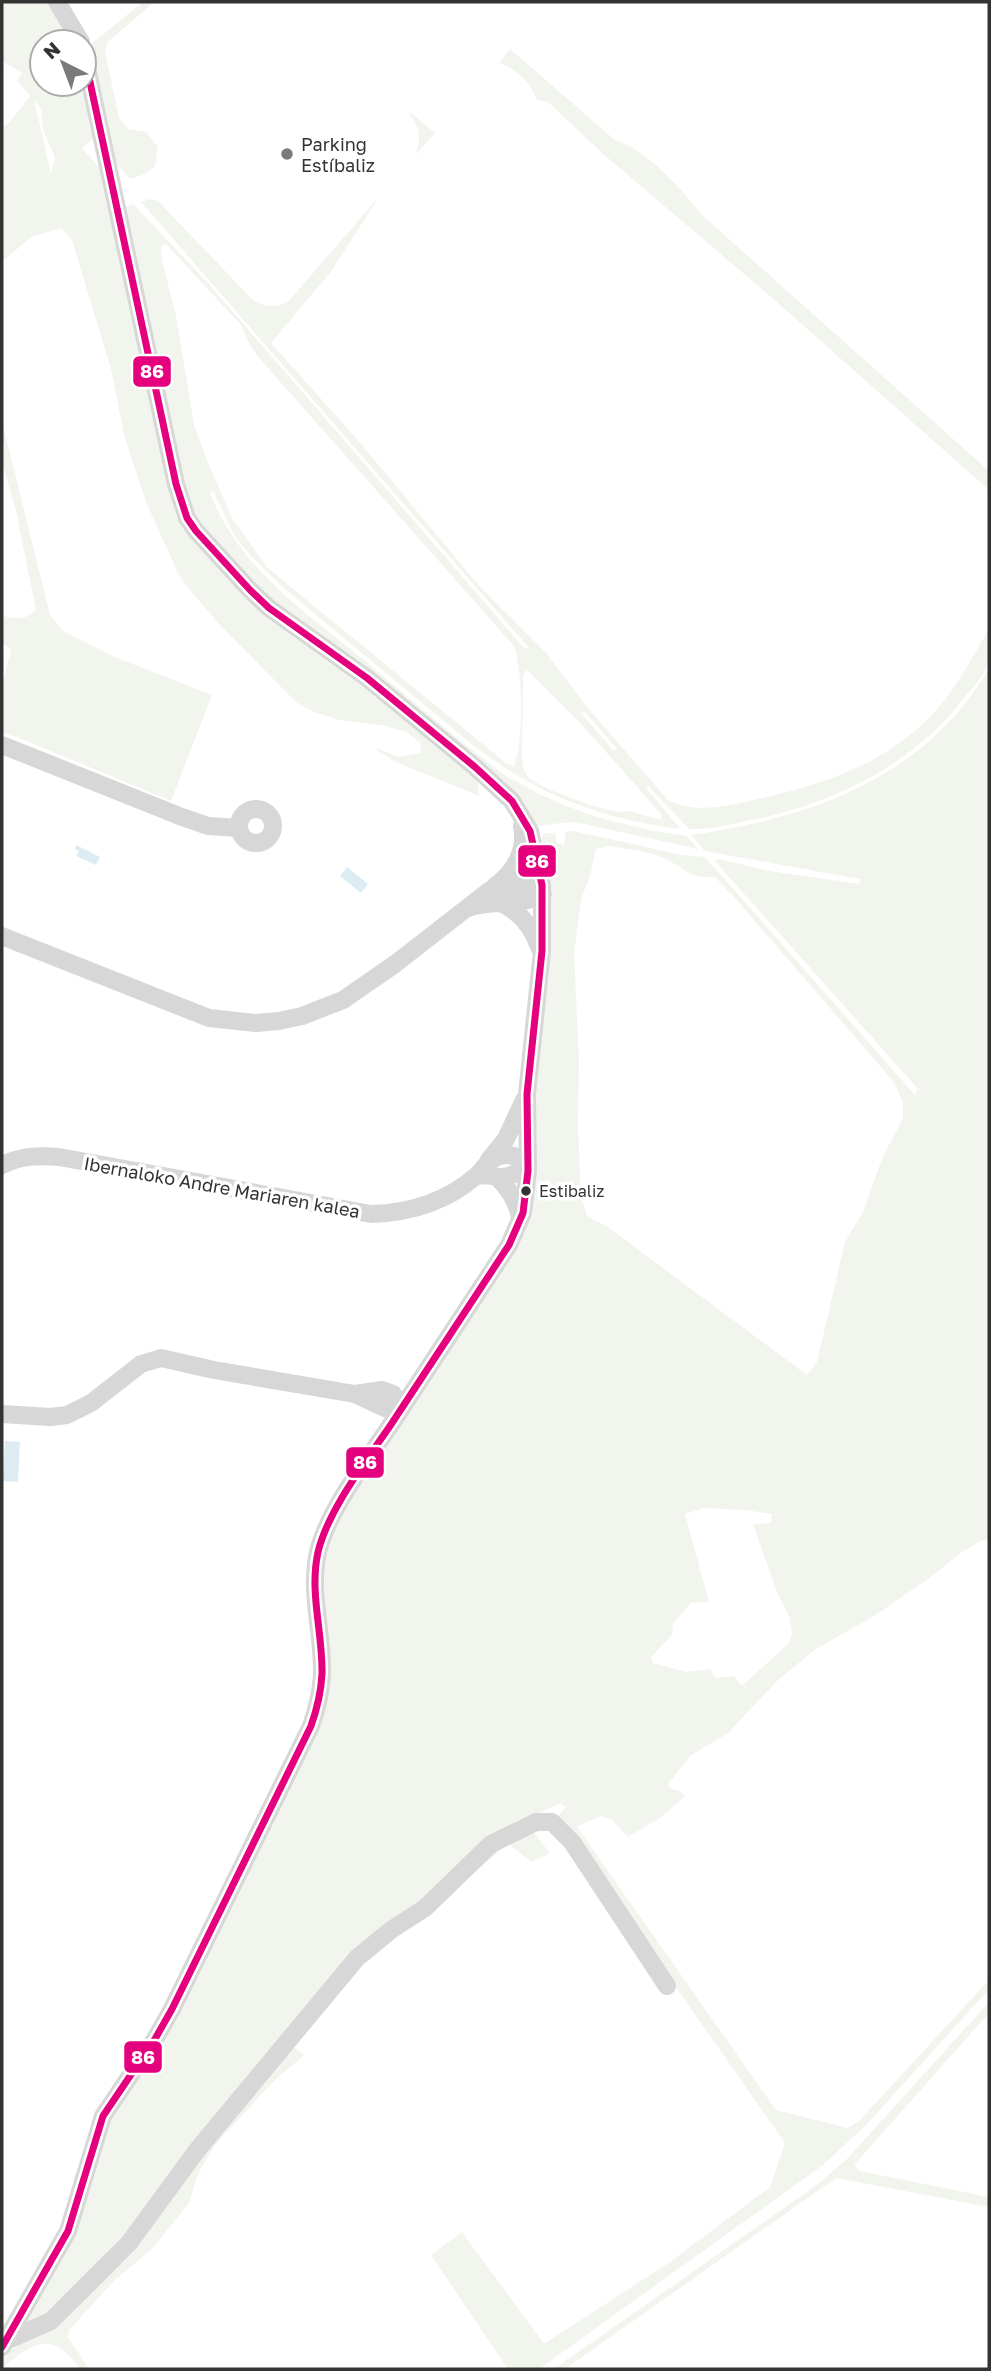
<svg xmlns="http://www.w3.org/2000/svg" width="991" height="2371" font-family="'Golos Text',sans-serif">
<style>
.green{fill:#f1f5ed;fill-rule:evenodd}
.water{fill:#ddebf3}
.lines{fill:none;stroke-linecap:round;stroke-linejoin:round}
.minor{stroke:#d7d7d7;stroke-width:18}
.bus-1-casing{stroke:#fff;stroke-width:12}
.bus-1{stroke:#e5007d;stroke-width:7}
.poi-dot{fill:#7a7a7a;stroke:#fff;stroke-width:2.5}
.bus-dot{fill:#333;stroke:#fff;stroke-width:2.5}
.labels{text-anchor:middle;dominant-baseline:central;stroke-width:7;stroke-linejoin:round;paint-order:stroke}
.bus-label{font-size:16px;fill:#333;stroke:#fff;text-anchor:start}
.poi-label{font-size:18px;fill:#333;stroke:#fff;text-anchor:start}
.street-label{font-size:18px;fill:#333;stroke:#fff}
.line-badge{stroke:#fff;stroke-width:2.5}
.badge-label{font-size:19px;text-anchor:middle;font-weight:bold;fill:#fff}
</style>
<rect width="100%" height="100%" fill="#fff"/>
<!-- green -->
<g class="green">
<path d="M2 2H46L72 42H42V84H84L96 137 82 148 101 170 170 493 175 511 183 525 326 656 477 779 479 796 394 761 373 747 399 757 421 753 420 743 407 732 381 725 339 720 314 712 296 702 219 624 189 589 178 573 146 502 124 435 111 369 72 240 61 228 31 237 2 262V128L10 122 30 96 17 80 22 73 2 61ZM34 100 41 109 43 130 55 157 51 174Z"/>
<polygon points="143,2 154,2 108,42 105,52 119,118 128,129 146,132 158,147 155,166 145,174 130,179 110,157 86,48"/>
<path d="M510 49 615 140C651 153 678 186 702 215L989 471V490L771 297 601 152 548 102 537 100C530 81 517 70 499 63Z"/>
<path d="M406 109 435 133 415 155C423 137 419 124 406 109Z"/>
<path d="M379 197 330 273 271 343 357 439 480 587 546 653 587 707 668 800C699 815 731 805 762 798 838 781 907 755 953 689 966 670 977 649 989 629 989 639 991 652 989 661 986 674 973 687 965 697 912 766 831 805 747 821 728 825 708 830 689 829L648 786 646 788 679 827 678 829C595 817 536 794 470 743L286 590 252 557 235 537 213 491 210 493C241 572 309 614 371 666 415 703 458 740 503 774 567 812 615 825 687 836L698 849 584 824 570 822 535 826 286 613 219 550 190 508 124 207 133 204 208 283 525 649 529 648 141 202 149 199 158 201 251 298C263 308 273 307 287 303ZM163 244 167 245 240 324 252 348 260 359 514 646C523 671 524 742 514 766L506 763 286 583 267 567 232 518 207 460 194 425 176 316 162 260 161 248ZM527 670 583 726 661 814V820L629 811 618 812 590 805 548 789 530 779 524 771 522 761 523 675ZM585 712 616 748 614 751 581 713Z"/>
<path d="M2 421 50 615 64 632 112 656 212 695 171 801 17 737 2 733V686L11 650 2 642V616C16 618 26 621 36 610L16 511 2 462Z"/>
<path d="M989 669V1539L981 1541 962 1552 928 1579 874 1616 813 1651 776 1682 728 1733 690 1756 668 1784 670 1789 678 1790 685 1796 663 1816 628 1837 612 1820 601 1816 577 1827 776 2110 848 2128 859 2121 989 1980V1989L868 2123 823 2165 539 2369H508L431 2255 462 2232 544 2344 667 2264 770 2187 785 2143 557 1817 566 1807 560 1803 524 1820 550 1853 531 1862 508 1844 463 1882 433 1894 395 1921 117 2248 50 2313 18 2334C54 2275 94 2214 98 2142L314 1734 324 1554 349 1498 522 1231 542 835 547 833H555L557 843 564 845 566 832 573 831 682 855 705 857 915 1095 918 1089 715 861 718 859 769 871 859 884 860 879 705 851 691 835C812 817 923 779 989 669ZM609 846C626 849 648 851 664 858 685 868 689 879 715 877L734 897 893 1081 903 1102V1119L883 1156 863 1212 845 1242 817 1362 807 1375 608 1227 587 1216 581 1197 578 1127 579 1061 574 954 581 899 590 876 596 849ZM704 1508 745 1510 772 1514 771 1523 753 1524 777 1592 789 1616 792 1633 789 1643 742 1686 734 1676 716 1678 710 1669 686 1672 653 1663 651 1657 672 1635 673 1624 691 1603 709 1602 685 1514Z"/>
<polygon points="989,2002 989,2013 854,2165 860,2171 989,2197 989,2207 836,2178 565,2369 554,2369 818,2184 848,2158"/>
<path d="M291 2045 304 2055 273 2082 214 2146 197 2176 189 2203 152 2249 114 2281 69 2330 68 2337 89 2369H80C54 2330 32 2341 2 2369V2360L5 2354 53 2324Z"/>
</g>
<!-- water -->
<g class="water">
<polygon points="76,845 100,857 96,865 76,856 79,851 75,849"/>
<polygon points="347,867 368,884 361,893 340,876"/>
<polygon points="5,1441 20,1442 18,1482 3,1481"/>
</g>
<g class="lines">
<!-- minor -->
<g class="minor">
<polyline points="57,2 81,42"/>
<polyline points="2,745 182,817 208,826 239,828"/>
<circle cx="256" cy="826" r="17"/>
<path d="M495 886C514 872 527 851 522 826"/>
<path d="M503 904C522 913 533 929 540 949"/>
<path d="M2 936 209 1018 256 1023 279 1021 302 1016 343 1000 395 964 490 890 515 884 537 887 543 894C518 908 493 899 468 908"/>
<polyline points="489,1160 506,1139 524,1100"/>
<path d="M2 1165C21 1156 37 1155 59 1157L371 1214C409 1213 446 1202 476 1176 485 1168 487 1160 500 1156 512 1153 521 1157 528 1167 519 1171 510 1178 500 1177 491 1176 486 1174 477 1176"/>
<path d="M497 1177C509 1189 518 1202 520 1219"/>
<polyline points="2,1414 50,1417 67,1415 91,1403 141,1364 161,1358 214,1370 355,1394 398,1414 399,1405 393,1394 382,1390 355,1394"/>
<polyline points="6,2341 51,2321 129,2243 198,2149 357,1958 391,1930 425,1908 491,1844 536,1822 552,1822 572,1842 667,1986"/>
<path d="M2 2347 68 2231 103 2116 155 2039 172 2009 311 1726C317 1709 321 1693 322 1674 323 1633 309 1593 318 1552 328 1510 367 1460 392 1423 431 1364 470 1304 509 1245L523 1213 528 1171 527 1094 542 951V885L530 831 512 801 475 767 367 678 269 608 250 590 196 531 187 518 176 484 84 54"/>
</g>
<defs>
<path id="bus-1" d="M2 2347 68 2231 103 2116 155 2039 172 2009 311 1726C317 1709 321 1693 322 1674 323 1633 309 1593 318 1552 328 1510 367 1460 392 1423 431 1364 470 1304 509 1245L523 1213 528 1171 527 1094 542 951V885L530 831 512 801 475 767 367 678 269 608 250 590 196 531 187 518 176 484 84 54"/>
</defs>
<!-- bus-1 casing -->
<use href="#bus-1" class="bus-1-casing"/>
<!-- bus-1 -->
<use href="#bus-1" class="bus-1"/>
</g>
<!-- markers -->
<circle class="poi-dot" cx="287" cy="154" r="7"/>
<circle class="bus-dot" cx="526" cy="1191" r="6"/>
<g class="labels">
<!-- bus labels -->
<g class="bus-label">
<text x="539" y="1191">Estibaliz</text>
</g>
<!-- poi labels -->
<g class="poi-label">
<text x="301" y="144">Parking<tspan x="301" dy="21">Estíbaliz</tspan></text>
</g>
<!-- street labels -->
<g class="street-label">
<text transform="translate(222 1187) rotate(10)">Ibernaloko Andre Mariaren kalea</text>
</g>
</g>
<g class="line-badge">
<rect x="132" y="355" width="40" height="33" rx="7" fill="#e5007d"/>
<rect x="517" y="844" width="40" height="34" rx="7" fill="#e5007d"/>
<rect x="345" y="1446" width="40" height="33" rx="7" fill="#e5007d"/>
<rect x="123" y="2040" width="40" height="34" rx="7" fill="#e5007d"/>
</g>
<g class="badge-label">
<text x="152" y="378">86</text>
<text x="537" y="868">86</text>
<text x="365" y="1469">86</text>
<text x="143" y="2064">86</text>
</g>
<!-- border -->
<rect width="991" height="2371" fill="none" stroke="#333333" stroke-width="7"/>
<!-- north arrow -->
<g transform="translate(63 63) rotate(318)"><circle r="33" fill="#ffffff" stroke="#adadad" stroke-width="2"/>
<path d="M0-5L12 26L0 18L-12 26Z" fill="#7a7a7a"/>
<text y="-10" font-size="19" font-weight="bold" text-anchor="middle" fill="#333333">N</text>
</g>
</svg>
